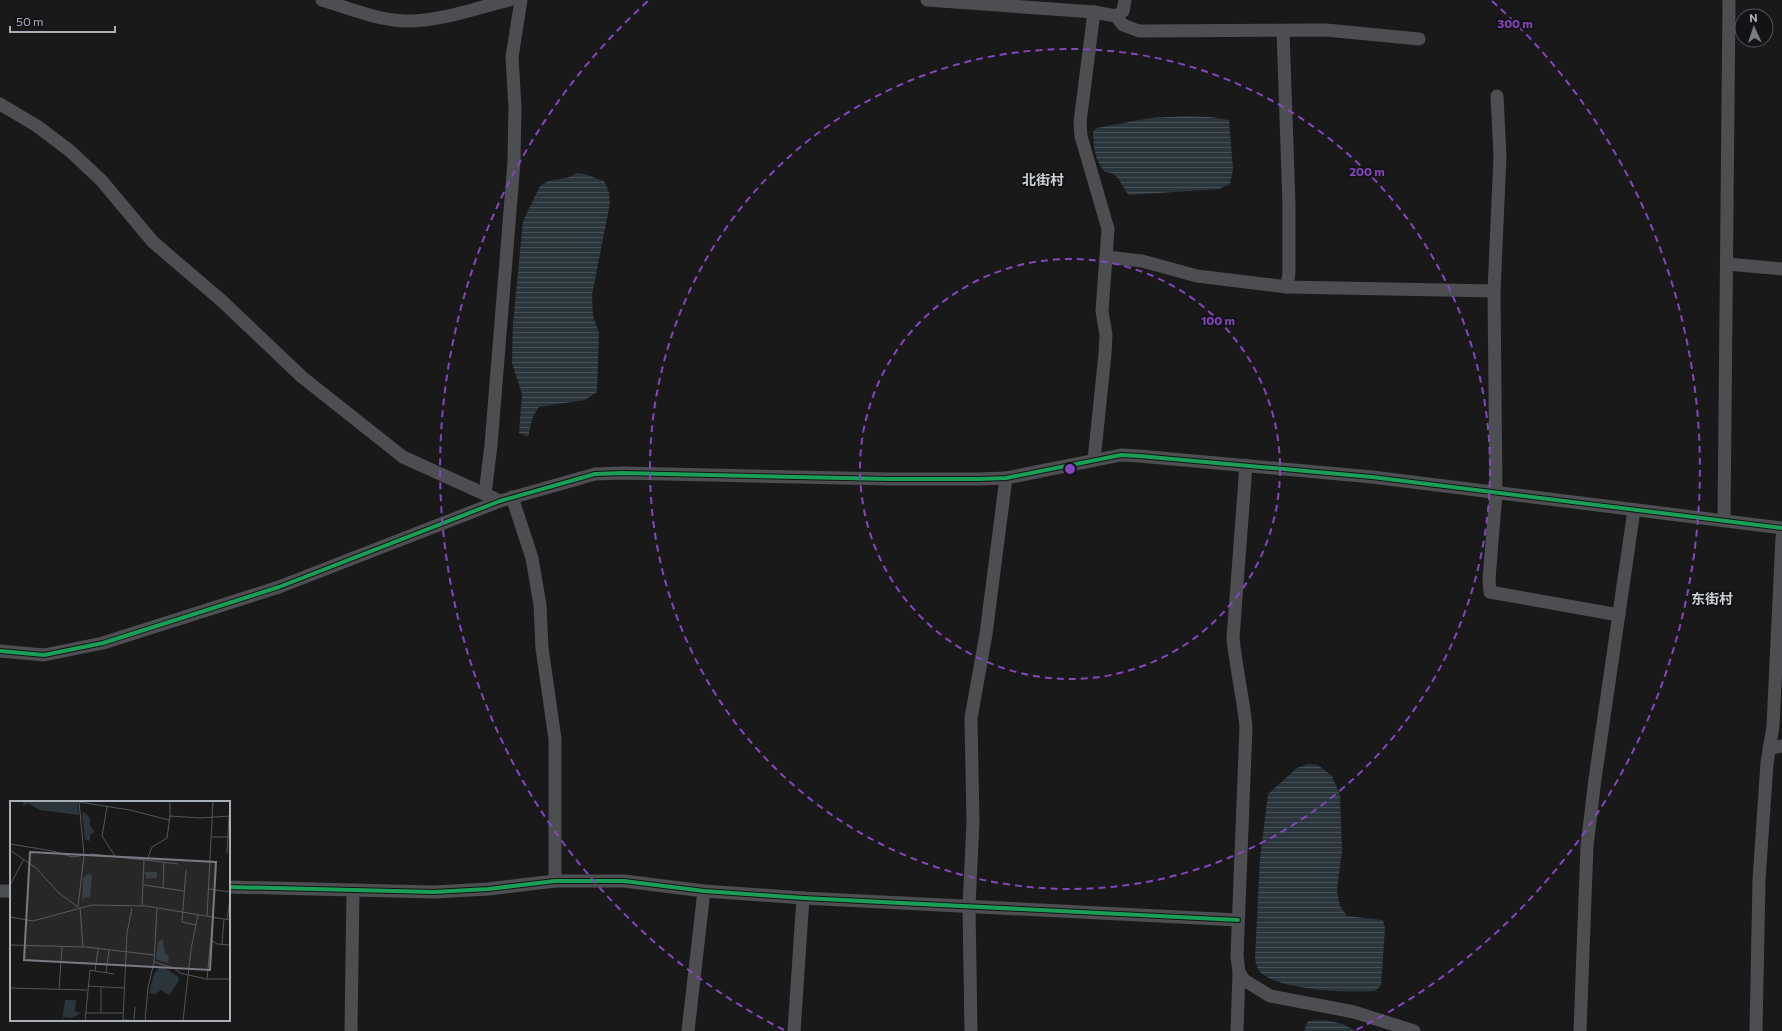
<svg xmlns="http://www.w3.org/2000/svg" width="1782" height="1031" font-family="Commissioner,'Noto Sans SC',sans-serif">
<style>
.water{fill:url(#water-rules)}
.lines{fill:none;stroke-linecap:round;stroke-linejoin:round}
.minor{stroke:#4d4e52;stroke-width:13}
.cycleway-casing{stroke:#131315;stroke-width:6}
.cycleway{stroke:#1a9f57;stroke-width:4}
.ring{fill:none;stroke:#8446be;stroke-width:2;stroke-dasharray:7 5}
.labels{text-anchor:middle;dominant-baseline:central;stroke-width:4;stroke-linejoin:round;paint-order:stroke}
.quarter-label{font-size:14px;font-weight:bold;fill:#cbcfd6;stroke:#131315}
.inset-road{fill:none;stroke:#535559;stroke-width:1}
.view{fill:#777b82;fill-opacity:0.15;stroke:#777b82;stroke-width:2}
.inset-edge{fill:none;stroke:#aab0ba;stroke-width:2}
.centre{fill:#8446be;stroke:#131315;stroke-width:2}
.ring-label{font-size:12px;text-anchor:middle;font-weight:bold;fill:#8446be;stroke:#131315;stroke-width:4;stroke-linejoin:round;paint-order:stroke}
</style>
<defs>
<pattern id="water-rules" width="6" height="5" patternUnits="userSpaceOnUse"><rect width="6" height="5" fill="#2b353c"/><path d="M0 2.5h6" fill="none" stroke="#475056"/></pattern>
</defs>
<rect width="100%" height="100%" fill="#191919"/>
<!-- water -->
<g class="water">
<path d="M1186 116 1211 117 1229 120 1233 169 1230 184 1219 189 1129 195C1120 185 1120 173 1105 172 1095 161 1093 146 1093 131L1097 128 1150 118Z"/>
<polygon points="576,173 584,174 604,181 609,192 610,203 592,295 593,316 599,333 597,392 585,400 539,407 533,416 528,437 519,433 522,394 512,363 513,323 523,221 540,186 548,181 570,177"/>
<path d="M1308 764 1318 765 1332 776 1340 795 1342 851 1337 890 1340 906 1347 916 1383 920 1385 928 1381 985 1375 991C1349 993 1278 991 1259 971 1257 968 1256 963 1255 959L1260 859 1268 794 1297 768Z"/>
<polygon points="1325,1020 1343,1024 1356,1031 1304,1031 1308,1021"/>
</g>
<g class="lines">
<!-- minor -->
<g class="minor">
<path d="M322 0C348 8 377 20 405 21 439 22 476 8 509 0"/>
<polyline points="927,0 1094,12 1116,16 1123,11 1125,0"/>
<polyline points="1116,16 1123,25 1139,31 1326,30 1419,39"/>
<polyline points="1283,31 1289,205 1289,272 1287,287"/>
<polyline points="1497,96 1500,156 1494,291 1496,493 1489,579 1490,592 1619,615"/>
<polyline points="0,104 37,126 70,151 101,180 153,242 222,301 302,377 403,457 500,501"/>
<polyline points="1107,257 1142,261 1197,276 1287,287 1494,291"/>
<polyline points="1727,264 1782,269"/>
<polyline points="1094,460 1105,354 1106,335 1102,311 1108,229 1081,136 1080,122 1094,12"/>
<path d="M1246 465 1233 638C1236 668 1243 697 1246 727L1237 956 1239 972 1244 980 1270 996 1354 1012 1414 1031"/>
<polyline points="485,494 491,445 514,162 515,107 512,57 521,0"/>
<polyline points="512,497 532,558 540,605 542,648 555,739 555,881"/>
<polyline points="1724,520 1729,0"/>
<polyline points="0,651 44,655 103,643 279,587 500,501 595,474 623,473 889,479 979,479 1006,478 1121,455 1139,456 1372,477 1782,528"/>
<polyline points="1769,748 1782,746"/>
<polyline points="229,887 434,892 488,889 555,881 624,881 704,891 803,898 1238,920"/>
<polyline points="0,891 11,891"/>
<polyline points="351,1031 353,890"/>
<polyline points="688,1031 704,891"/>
<polyline points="794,1031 803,898"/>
<polyline points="971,1031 969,906 973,822 971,718 986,634 1006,478"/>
<polyline points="1237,1031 1239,972"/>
<polyline points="1580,1031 1587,846 1595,779 1634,510"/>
<polyline points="1756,1031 1759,880 1767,763 1773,726 1782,537"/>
</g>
<defs>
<g id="cycleway">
<polyline points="0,651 44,655 103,643 279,587 500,501 595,474 623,473 889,479 979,479 1006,478 1121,455 1139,456 1372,477 1782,528"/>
<polyline points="229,887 434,892 488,889 555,881 624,881 704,891 803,898 1238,920"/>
</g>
</defs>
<!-- cycleway casing -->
<use href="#cycleway" class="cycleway-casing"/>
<!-- cycleway -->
<use href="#cycleway" class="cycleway"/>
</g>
<!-- distance rings -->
<g class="ring">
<circle cx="1070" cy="469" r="210"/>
<circle cx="1070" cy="469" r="420"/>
<path d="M784 1030A630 630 0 0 1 648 1M1492 1A630 630 0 0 1 1356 1030"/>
</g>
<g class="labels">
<!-- quarter labels -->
<g class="quarter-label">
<text x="1043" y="179">北街村</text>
<text x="1712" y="598">东街村</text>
</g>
</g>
<!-- overview -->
<g transform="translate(10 801)">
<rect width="220" height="220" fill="#191919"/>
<path d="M14 0H65L68 2 69 14 30 9 17 2 13 6ZM74 11 80 17V25L85 31 80 34V40L75 39 72 13ZM134 71H147V77L137 78ZM79 72 82 75 80 96 74 97 72 100 73 77ZM153 138 155 153 159 155 158 162 146 158 148 141ZM151 165 169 176 168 181 159 194 151 189 145 193 139 192 144 173ZM55 199H66L65 210 71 212 62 217 54 216 52 220Z" fill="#2b353c"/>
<path class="inset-road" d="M69 1 120 9 159 19M97 6 92 35 105 55M160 16V0M202 36H220M0 43 43 50 62 56 82 53 134 59M0 49 26 67 49 92 68 106M217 52 219 15M136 59 168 63M176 69 172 121 186 124M0 84 14 58M134 84 174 90M153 88 154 61M199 88 220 91M132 105 134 59H137L142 46 157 37 160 15 190 17 220 15M68 106 74 54 69 0M70 106 73 146M147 107 144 161 164 167 170 172 196 178H220M197 115 203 0M0 116 23 120 82 104 136 105 220 119M217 119 220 98M201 139 207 143 220 144M212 143 214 118M0 144 76 146 144 154M85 170 104 173M96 172 99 149M197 178 203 116M78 185 115 187M0 187 77 189M49 188 52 146M75 212H113M91 212V186M113 219 133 220M124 219 125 206M75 220 80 169 85 170 88 148M113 220 117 132 122 107M135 220 138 187 144 161M173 220 181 148 188 114"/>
<path class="view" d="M20 51 206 61 200 169 14 159Z"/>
<rect width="220" height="220" class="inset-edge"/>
</g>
<circle cx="1070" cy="469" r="6" class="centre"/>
<g class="ring-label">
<text x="1515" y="28">300 m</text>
<text x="1367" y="176">200 m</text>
<text x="1218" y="325">100 m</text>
</g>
<!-- north arrow -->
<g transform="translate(1754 28) rotate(357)"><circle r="19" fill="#131315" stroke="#4f5257"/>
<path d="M0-3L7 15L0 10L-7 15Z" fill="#777b82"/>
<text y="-6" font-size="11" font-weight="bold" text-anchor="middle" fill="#aab0ba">N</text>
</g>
<!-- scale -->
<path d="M10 26v6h105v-6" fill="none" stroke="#aab0ba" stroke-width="2"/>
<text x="16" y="26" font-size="12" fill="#aab0ba" stroke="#131315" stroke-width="3" paint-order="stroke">50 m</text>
</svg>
